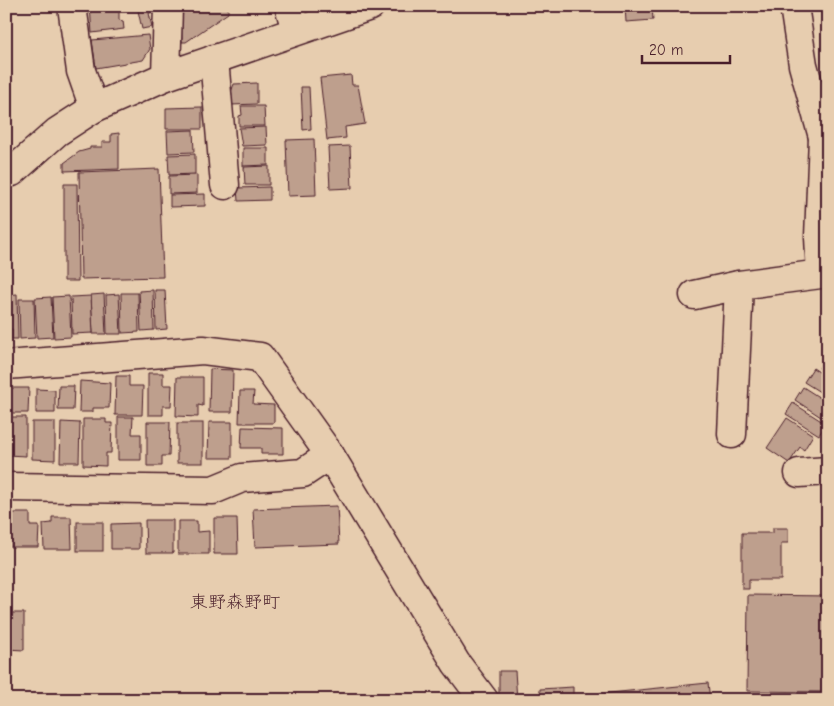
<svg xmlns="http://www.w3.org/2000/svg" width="834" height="706" font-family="'Comic Neue','Klee One',sans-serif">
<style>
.building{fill:#be9f8d;stroke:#4a1f2b}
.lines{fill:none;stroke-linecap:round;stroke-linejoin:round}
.minor-casing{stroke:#4a1f2b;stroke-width:31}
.minor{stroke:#e7cdaf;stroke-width:28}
.labels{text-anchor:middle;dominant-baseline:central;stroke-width:5;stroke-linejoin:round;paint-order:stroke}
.neighbourhood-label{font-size:18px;fill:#4a1f2b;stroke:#e7cdaf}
</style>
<rect width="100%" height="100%" fill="#e7cdaf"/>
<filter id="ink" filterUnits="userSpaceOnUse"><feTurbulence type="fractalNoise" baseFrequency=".02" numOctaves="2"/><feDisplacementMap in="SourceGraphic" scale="10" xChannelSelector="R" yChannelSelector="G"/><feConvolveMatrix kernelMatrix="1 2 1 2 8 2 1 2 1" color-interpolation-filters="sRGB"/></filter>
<g filter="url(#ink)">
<!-- building -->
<g class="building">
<polygon points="90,6 119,6 119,20 123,21 124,29 92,33"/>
<polygon points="137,6 155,6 157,11 149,13 152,27 142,29"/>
<polygon points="187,6 228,6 228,13 186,42 182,42 181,7"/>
<polygon points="625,6 652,6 653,20 626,22"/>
<polygon points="148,35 150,49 143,60 96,68 92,40"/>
<polygon points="351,75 352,85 358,85 365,124 345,127 346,138 327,140 320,78"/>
<polygon points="257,83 257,104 231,105 231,92 234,84"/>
<polygon points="301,87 309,87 311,129 303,130"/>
<polygon points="241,106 264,106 265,126 239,126 239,116 242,115"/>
<polygon points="202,107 202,129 166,129 166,108"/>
<polygon points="266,127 267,145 242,146 239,128"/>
<polygon points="193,130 194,152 168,153 167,131"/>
<polygon points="119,133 119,169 64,171 64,163 79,152 90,149 90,147 102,147 102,142 111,142 111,134"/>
<polygon points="314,139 316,195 288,196 286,140"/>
<polygon points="350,146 352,188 330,189 328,147"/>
<polygon points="243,148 268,148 268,165 243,166"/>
<polygon points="195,154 195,174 169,175 168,155"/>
<polygon points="269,166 269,185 245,185 244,167"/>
<polygon points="159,169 163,277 81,279 79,172"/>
<polygon points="197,175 197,193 169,194 169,176"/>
<polygon points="64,184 77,184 78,281 64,281"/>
<polygon points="270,187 270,200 238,201 237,188"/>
<polygon points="205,194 205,206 170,207 170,195"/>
<polygon points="153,290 154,330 141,331 139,291"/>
<polygon points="155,290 165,290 167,329 156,330"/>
<polygon points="121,293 138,293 139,332 122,333"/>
<polygon points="17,294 18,339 12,339 12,329 6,329 6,295"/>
<polygon points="104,294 106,334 93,334 91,295"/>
<polygon points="119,294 121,334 107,334 106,295"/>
<polygon points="69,296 71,337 54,338 52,297"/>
<polygon points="91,296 93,333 72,334 71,297"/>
<polygon points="51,297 53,337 37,338 35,298"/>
<polygon points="19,299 34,299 35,338 20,339"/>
<polygon points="825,358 828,359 828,374 819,368"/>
<polygon points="813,368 828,378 828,397 804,382"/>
<polygon points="210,369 233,370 232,412 209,412"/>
<polygon points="148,373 163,373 163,385 172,385 171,406 163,406 163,415 148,415"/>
<polygon points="116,376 129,376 129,386 143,386 142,415 115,415"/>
<polygon points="177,377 203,377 203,406 198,405 198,417 176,416"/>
<polygon points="80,381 110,383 109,408 93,408 93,412 79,412"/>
<polygon points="59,386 74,386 73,410 58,410"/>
<polygon points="803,387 828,403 827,421 795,400"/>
<polygon points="6,388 29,388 28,413 6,413"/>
<polygon points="36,389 55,390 55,413 36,413"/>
<polygon points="240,391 254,391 253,404 274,405 274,423 239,423"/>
<polygon points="793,403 826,424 819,435 786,414"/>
<polygon points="6,417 26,417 26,456 6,455"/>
<polygon points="118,417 133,417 132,434 141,434 141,460 118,460"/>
<polygon points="787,418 813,435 804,450 800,447 789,463 767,448"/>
<polygon points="83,419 106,419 106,423 112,423 111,453 106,453 106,466 83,465"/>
<polygon points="32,422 55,422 55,460 32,459"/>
<polygon points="61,422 80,423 79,462 60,462"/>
<polygon points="147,422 170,422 169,456 162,456 162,466 147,466"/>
<polygon points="209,422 232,422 232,458 208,458"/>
<rect x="177" y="423" width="26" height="40"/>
<polygon points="242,427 283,428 283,454 261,454 261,448 241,448"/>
<polygon points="337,506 339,544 255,547 253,509"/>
<polygon points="10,513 30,513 30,526 39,526 38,547 10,547"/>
<polygon points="52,517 71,517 72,549 44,549 43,524 52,523"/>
<polygon points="214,518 237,518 238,554 214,554"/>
<polygon points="145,520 173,520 173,553 146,553"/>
<polygon points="178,521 197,521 197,532 209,531 209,554 178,554"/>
<rect x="77" y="522" width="26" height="29"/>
<polygon points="139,523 139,549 111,549 111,524"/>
<polygon points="773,528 788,528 788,543 781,543 781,580 749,580 749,589 742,589 742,533 773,533"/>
<polygon points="748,595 828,596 828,692 747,691"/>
<polygon points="6,613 24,613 24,650 6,649"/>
<polygon points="499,671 515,671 517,700 499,700"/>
<polygon points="708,683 710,700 601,700 600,694"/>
<polygon points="573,687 573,700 540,700 540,689"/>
</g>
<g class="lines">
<defs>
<g id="minor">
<polyline points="72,6 81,71 94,108"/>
<polyline points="289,6 296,30"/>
<polyline points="794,6 803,65 823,137 828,136"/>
<polyline points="214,59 225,185"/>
<polyline points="166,76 168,6"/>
<polyline points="6,174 12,172 57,132 94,108 166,76 370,6"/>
<polyline points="694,295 739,285 821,274 819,237 823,137"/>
<polyline points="6,365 203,350 260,357 330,455 456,663 484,700"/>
<polyline points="732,434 739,285"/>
<polyline points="799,473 828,471"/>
<polyline points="6,487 213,490 242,478 303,473 330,455"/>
</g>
</defs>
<!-- minor casing -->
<use href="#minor" class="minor-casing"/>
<!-- minor -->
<use href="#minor" class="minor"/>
</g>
</g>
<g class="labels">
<!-- neighbourhood labels -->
<g class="neighbourhood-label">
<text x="235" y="602">東野森野町</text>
</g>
</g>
<!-- margin -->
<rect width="834" height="706" fill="none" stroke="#e7cdaf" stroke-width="25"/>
<rect x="12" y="12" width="809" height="681" fill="none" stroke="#4a1f2b" stroke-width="2" filter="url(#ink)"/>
<!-- scale -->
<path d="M642 55v8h88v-8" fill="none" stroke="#4a1f2b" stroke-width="2.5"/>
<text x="649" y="55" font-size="15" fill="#4a1f2b" stroke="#e7cdaf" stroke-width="4" paint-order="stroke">20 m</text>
</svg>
